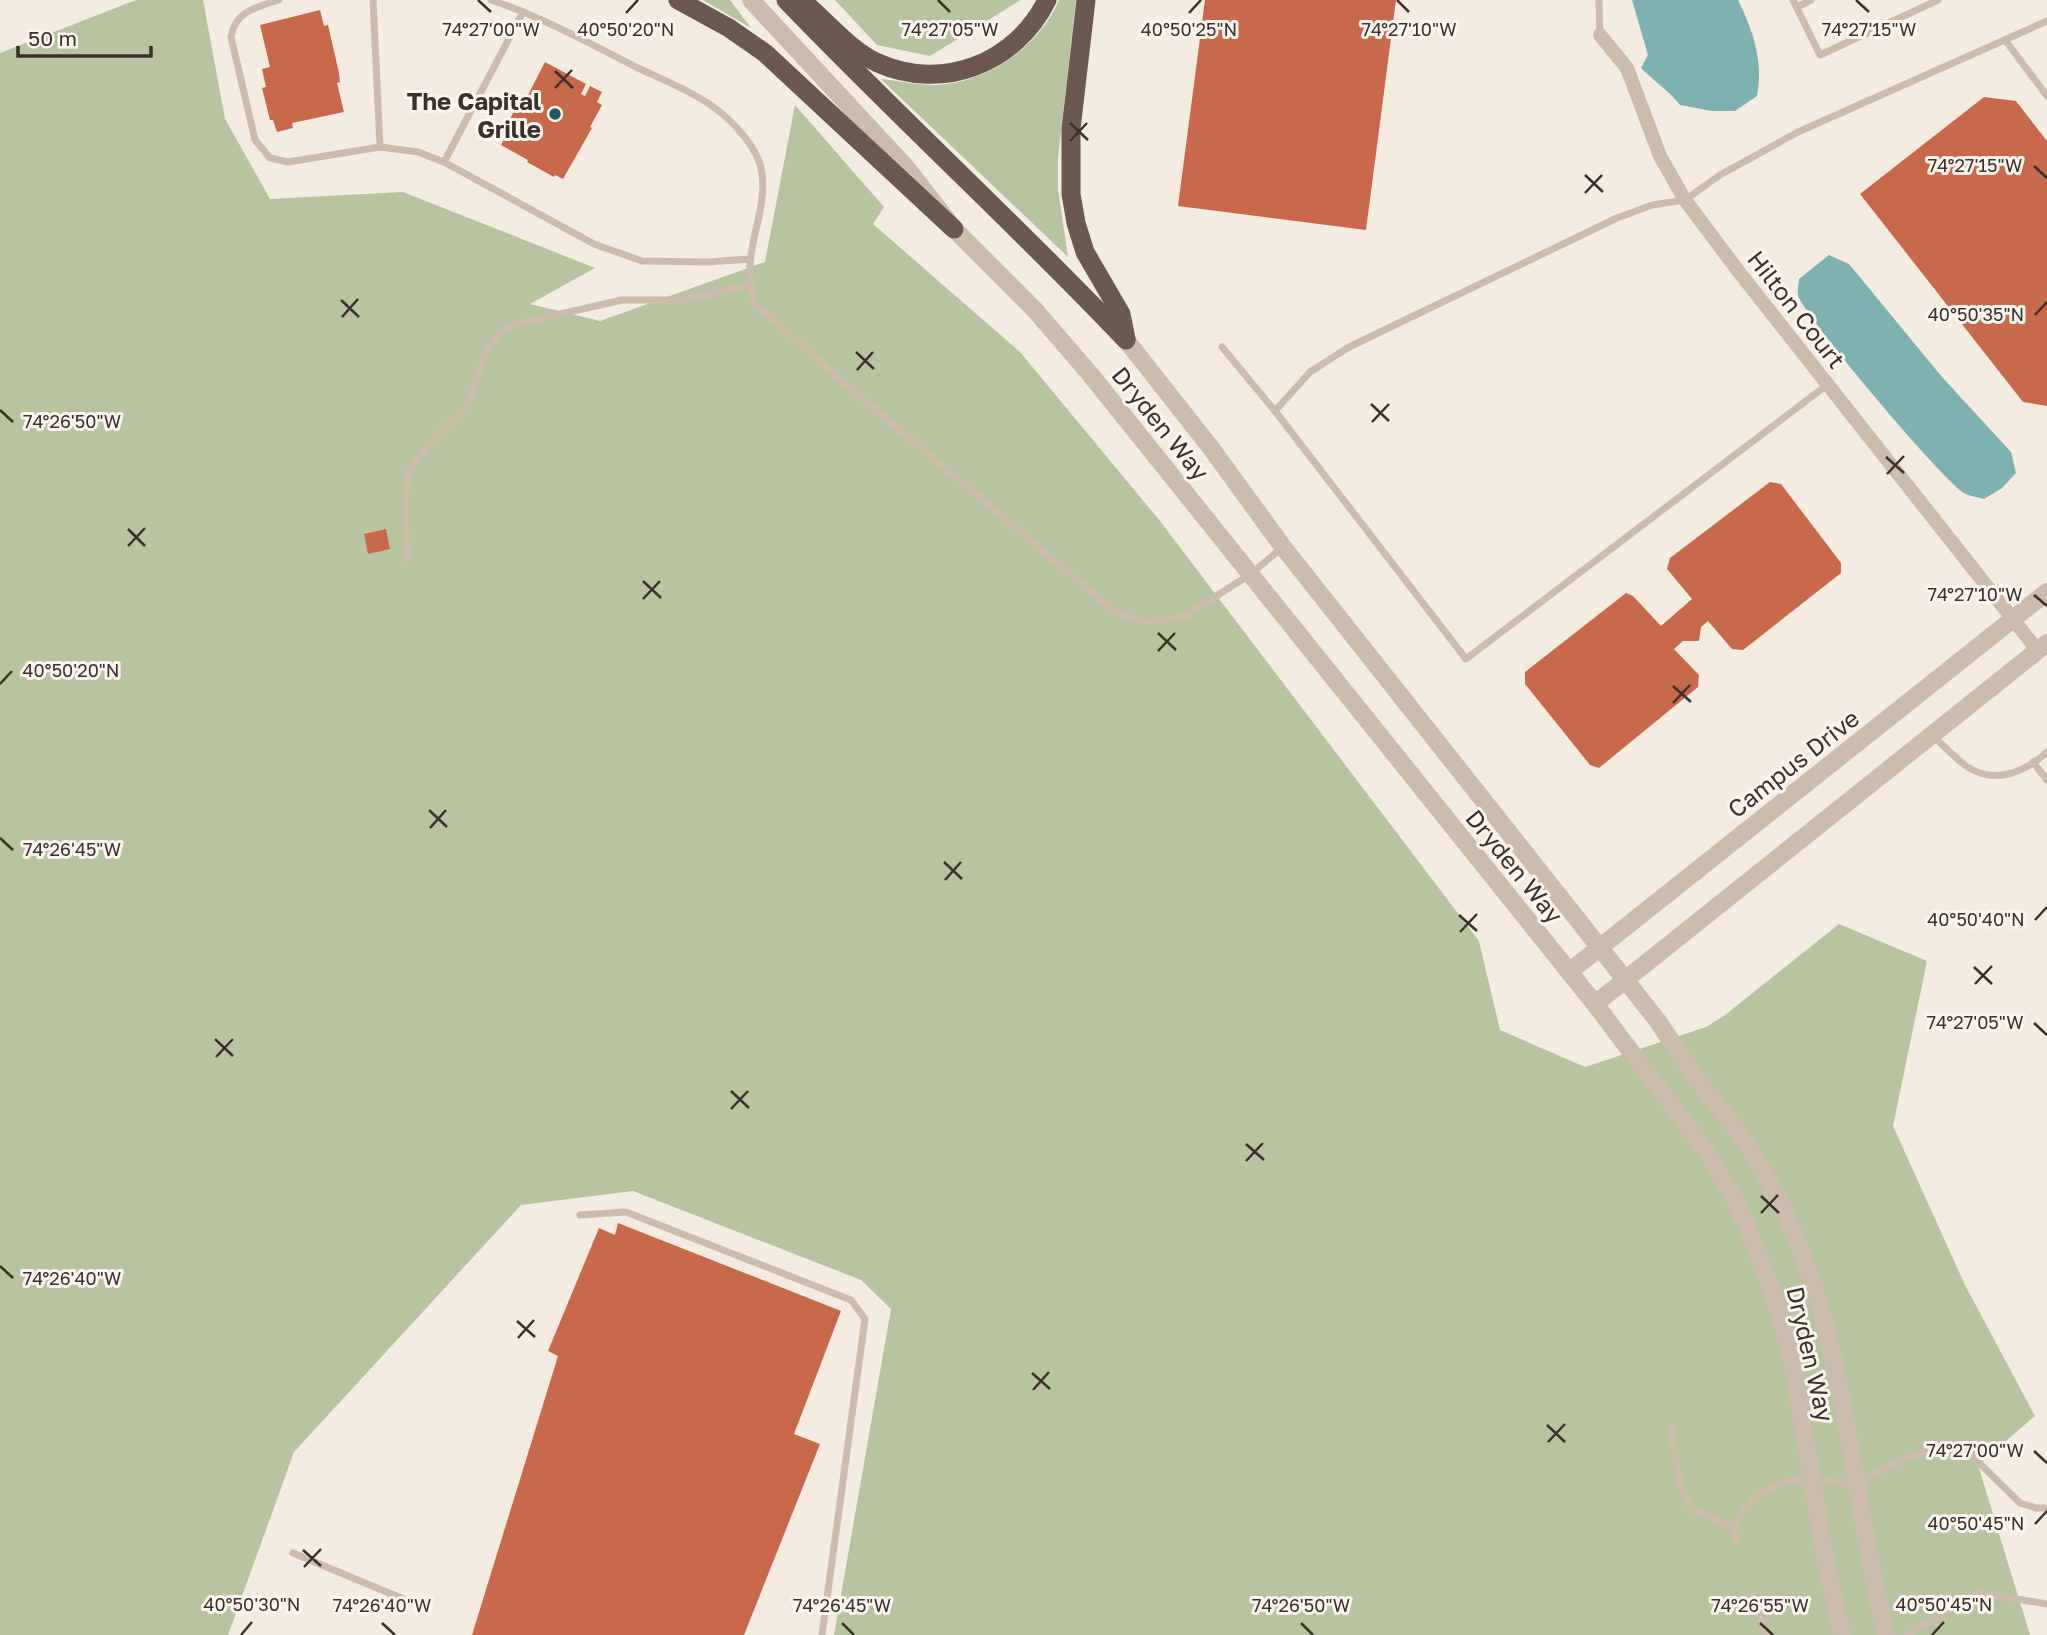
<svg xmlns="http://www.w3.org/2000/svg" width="2047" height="1635" font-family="'Golos Text',sans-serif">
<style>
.green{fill:#b8c4a0}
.water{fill:#7fb0b2}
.building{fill:#c8694b}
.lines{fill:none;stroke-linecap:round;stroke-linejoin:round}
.service{stroke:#cdbbac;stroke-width:7}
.minor{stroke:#cdbbac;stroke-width:14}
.tertiary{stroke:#cdbbac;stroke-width:18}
.trunk{stroke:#6c584f;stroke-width:19}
.ticks{fill:none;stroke:#3b302b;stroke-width:2.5}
.poi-dot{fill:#1f5a5e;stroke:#fbf5ee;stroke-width:2.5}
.labels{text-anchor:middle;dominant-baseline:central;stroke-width:6;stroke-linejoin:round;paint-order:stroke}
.poi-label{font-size:24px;font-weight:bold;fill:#3b302b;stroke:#fbf5ee;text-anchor:end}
.street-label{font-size:24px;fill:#3b302b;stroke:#fbf5ee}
.ticks-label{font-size:18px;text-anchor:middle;fill:#3b302b;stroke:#fbf5ee;stroke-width:6;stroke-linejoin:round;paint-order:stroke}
</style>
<rect width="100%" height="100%" fill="#f4ebe1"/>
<!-- green -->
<g class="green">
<polygon points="136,0 203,0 225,119 270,199 403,192 595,268 530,304 600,321 765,262 795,105 884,207 873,224 1020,352 1160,521 1479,941 1500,1030 1585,1067 1706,1027 1725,1015 1839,924 1927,961 1893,1126 1965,1285 2035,1416 1978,1465 2030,1635 834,1635 891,1309 861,1280 633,1191 521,1205 294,1452 228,1635 0,1635 0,53"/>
<polygon points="703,0 730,0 751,28"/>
<polygon points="835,0 1021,0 930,56 877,45"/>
<path d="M1059 0H1076L1058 158V189L1068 257 881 79C899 81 918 85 935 85 987 83 1039 47 1059 0Z"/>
</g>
<!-- water -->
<g class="water">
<path d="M1632 0H1738C1753 30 1764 63 1757 96L1735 111H1712L1680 105C1668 90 1655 82 1641 68L1648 55Z"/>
<path d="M1829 255 1849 264 1942 377 2011 452 2016 473 2002 488 1984 499C1978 497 1969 496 1964 493 1944 482 1802 314 1798 295 1797 290 1799 283 1799 279Z"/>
</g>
<!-- building -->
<g class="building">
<polygon points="1205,0 1396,0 1366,230 1178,206"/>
<polygon points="320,10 324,26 328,25 339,73 340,82 337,83 344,112 292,123 293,128 277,132 273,120 270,120 262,88 266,87 262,69 270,67 260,25"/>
<polygon points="545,62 586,84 581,94 585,96 590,86 602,92 597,102 602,105 590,127 592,128 563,179 555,175 554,177 527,162 528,160 501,145 511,126 507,124 523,95 527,97"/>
<polygon points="1984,97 2016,101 2047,141 2047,406 2023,402 1860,194"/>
<polygon points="1770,482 1781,484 1841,563 1841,573 1743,650 1732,649 1708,621 1701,627 1699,641 1683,641 1674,649 1699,675 1698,687 1599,768 1590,765 1525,684 1525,672 1626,593 1633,596 1661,626 1692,599 1667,569 1670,558"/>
<polygon points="386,529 390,549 368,554 364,534"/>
<polygon points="618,1223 841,1311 794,1434 820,1444 744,1635 472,1635 558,1356 548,1351 599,1228 615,1235"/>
</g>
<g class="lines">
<!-- service -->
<g class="service">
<path d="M279 0C257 7 235 11 231 37L255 140 270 158 288 162 380 147 418 152 444 162 594 244 642 261 707 262 750 259"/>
<polyline points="373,0 380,147"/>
<path d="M491 0C542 17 589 43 636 67 661 79 690 90 712 106 732 120 759 148 762 173 768 218 738 254 755 304L856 393 1114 611 1142 622 1184 617 1252 573 1283 547"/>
<polyline points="1599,0 1600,35"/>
<polyline points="1793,0 1820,55 1938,0"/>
<polyline points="1797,7 1811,0"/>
<polyline points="2005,40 2047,96"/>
<polyline points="444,162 523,12"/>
<polyline points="1222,347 1275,411 1466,659 1827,385"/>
<polyline points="1275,411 1310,372 1349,347 1617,218 1652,205 1685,200 1720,175 1798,132 2047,21"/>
<polyline points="407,560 405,504 408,472 435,437 468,405 487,350 498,335 512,325 622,300 681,300 749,286"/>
<path d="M1932 735C1943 745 1954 757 1966 766 1993 785 2024 773 2047 752"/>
<polyline points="2033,762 2047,780"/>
<polyline points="580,1215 626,1212 851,1300 865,1319 822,1635"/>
<polyline points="1671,1427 1681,1489 1691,1509 1732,1527"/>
<path d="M1737 1542 1732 1527C1769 1471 1797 1477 1857 1485 1887 1466 1923 1449 1958 1442L2020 1503 2036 1508H2047"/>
<polyline points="293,1553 425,1608"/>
<polyline points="1753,1594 1766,1635"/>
<polyline points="1907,1635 1979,1593 2047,1604"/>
</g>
<!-- minor -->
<polyline class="minor" points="1600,35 1627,68 1660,156 1685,200 1739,272 2038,651"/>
<!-- tertiary -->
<g class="tertiary">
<polyline points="751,0 905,166 954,229 1034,309 1090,374 1595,1004 1706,1151 1731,1193 1747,1226 1769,1283 1785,1333 1795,1377 1825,1556 1842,1635"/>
<path d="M1126 340 1211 448 1283 547 1657 1020C1673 1043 1688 1068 1705 1090 1717 1105 1730 1120 1741 1136 1766 1171 1789 1218 1804 1258 1849 1380 1855 1510 1886 1635"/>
<polyline points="1569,972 2047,592"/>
<polyline points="1595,1004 2047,643"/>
</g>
<!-- trunk -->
<g class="trunk">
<polyline points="678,0 729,28 765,53 954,229"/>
<path d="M786 0C897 116 1016 224 1126 340"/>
<polyline points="1086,0 1071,129 1071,194 1076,223 1085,252 1121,314 1126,339"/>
<path d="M807 5C829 24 851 51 878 63 943 92 1016 63 1047 0"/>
</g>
</g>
<!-- ticks -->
<path class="ticks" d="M478 0 491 12M938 0 950 12M1397 0 1409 12M1856 0 1869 12M626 13 638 0M1189 13 1201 0M555 71 573 88M555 88 572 70M1070 123 1088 140M1070 141 1087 123M2034 166 2047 178M1585 175 1603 192M1585 193 1602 175M341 300 359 317M2035 315 2047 302M342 317 358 299M856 352 874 369M857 370 873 352M1371 404 1389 421M0 410 13 422M1372 422 1389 404M1886 457 1904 473M1887 474 1904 456M128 529 145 546M128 546 145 528M643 581 661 598M2034 595 2047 606M643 599 660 581M1158 633 1176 650M1158 651 1175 633M0 684 12 671M1673 686 1691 702M1673 703 1690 685M429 810 447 827M430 828 446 810M0 838 13 850M944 862 962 879M945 880 961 862M1459 915 1477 931M2035 920 2047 907M1460 932 1477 914M1974 967 1992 984M1975 984 1992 966M2034 1023 2047 1035M215 1039 233 1056M216 1057 233 1039M731 1091 749 1108M731 1109 748 1091M1246 1144 1264 1160M1246 1161 1263 1143M1761 1196 1779 1213M1761 1213 1778 1195M0 1266 13 1278M517 1321 535 1337M518 1338 534 1320M1032 1373 1050 1389M1033 1390 1049 1372M1547 1425 1565 1442M1548 1442 1565 1424M2034 1451 2047 1463M2035 1524 2047 1511M303 1550 321 1566M304 1567 321 1549M382 1623 395 1635M842 1623 854 1635M1301 1623 1313 1635M1760 1623 1773 1635M241 1635 252 1622M1932 1635 1944 1622"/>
<!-- markers -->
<circle class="poi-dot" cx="555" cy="114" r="7"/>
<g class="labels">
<!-- poi labels -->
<g class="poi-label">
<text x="541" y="100">The Capital<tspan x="541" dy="28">Grille</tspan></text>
</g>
<!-- street labels -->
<g class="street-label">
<text transform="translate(1797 309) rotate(52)">Hilton Court</text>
<text transform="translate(1161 423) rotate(51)">Dryden Way</text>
<text transform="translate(1793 763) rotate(-38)">Campus Drive</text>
<text transform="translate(1515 866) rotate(51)">Dryden Way</text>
<text transform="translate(1811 1354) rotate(77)">Dryden Way</text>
</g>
</g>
<g class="ticks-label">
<text x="491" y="36">74°27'00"W</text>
<text x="950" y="36">74°27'05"W</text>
<text x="1409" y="36">74°27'10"W</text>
<text x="1869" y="36">74°27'15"W</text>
<text x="626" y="36">40°50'20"N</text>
<text x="1189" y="36">40°50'25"N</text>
<text x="1975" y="172">74°27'15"W</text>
<text x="1976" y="321">40°50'35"N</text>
<text x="72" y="428">74°26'50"W</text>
<text x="1975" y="601">74°27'10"W</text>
<text x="71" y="677">40°50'20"N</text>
<text x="72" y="856">74°26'45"W</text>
<text x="1976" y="926">40°50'40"N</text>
<text x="1975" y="1029">74°27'05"W</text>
<text x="72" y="1285">74°26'40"W</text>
<text x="1975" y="1457">74°27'00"W</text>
<text x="1976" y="1530">40°50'45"N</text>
<text x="252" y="1611">40°50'30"N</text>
<text x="1944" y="1611">40°50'45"N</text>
<text x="382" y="1612">74°26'40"W</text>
<text x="842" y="1612">74°26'45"W</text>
<text x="1301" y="1612">74°26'50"W</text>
<text x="1760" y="1612">74°26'55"W</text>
</g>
<!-- scale -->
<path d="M18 46v10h133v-10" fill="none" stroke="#3b302b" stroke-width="3.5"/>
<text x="28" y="46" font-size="21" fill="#3b302b" stroke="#fbf5ee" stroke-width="5" paint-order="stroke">50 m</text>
</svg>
